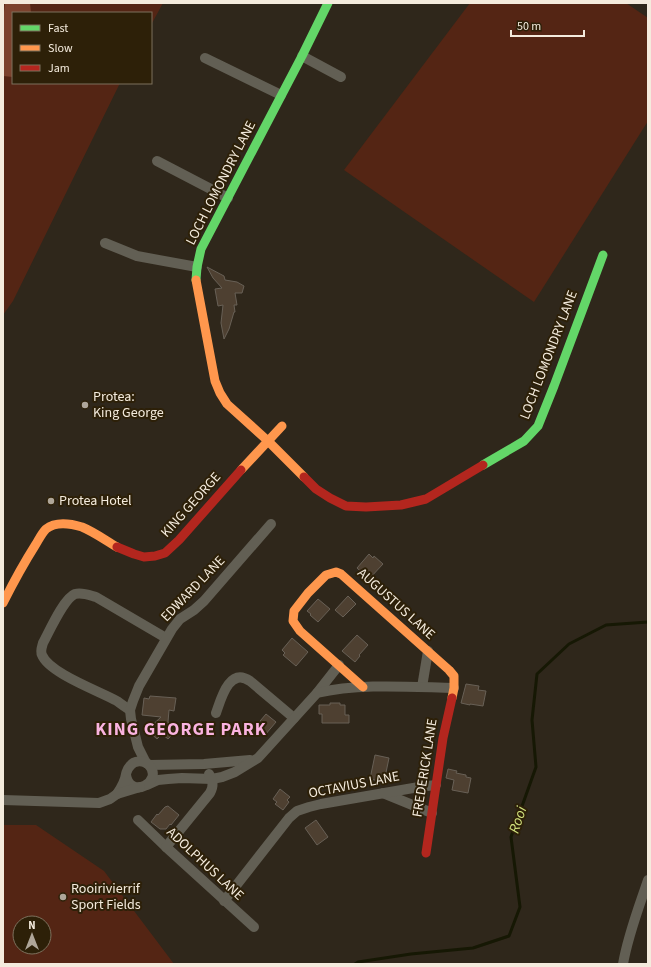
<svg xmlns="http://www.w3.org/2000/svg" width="651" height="967" font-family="'Source Sans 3',sans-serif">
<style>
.green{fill:#542514;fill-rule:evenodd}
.forest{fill:#7c422d}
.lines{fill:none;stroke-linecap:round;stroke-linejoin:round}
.stream{stroke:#161804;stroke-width:3}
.building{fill:#4e4031;stroke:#686056}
.street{stroke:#625f54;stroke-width:10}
.fast{stroke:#63d668;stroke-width:9}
.slow{stroke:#ff974d;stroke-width:9}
.jam{stroke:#b3261e;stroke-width:9}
.poi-dot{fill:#afa699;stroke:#2d2008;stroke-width:1.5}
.labels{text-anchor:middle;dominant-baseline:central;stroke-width:4;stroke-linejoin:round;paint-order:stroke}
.street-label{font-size:14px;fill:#f4ebdd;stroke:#2d2008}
.poi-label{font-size:14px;fill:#f4ebdd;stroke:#2d2008;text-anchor:start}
.water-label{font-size:15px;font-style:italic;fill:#d1e17d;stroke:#2d2008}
.district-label{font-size:18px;font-weight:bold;letter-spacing:1px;fill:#fab3e0;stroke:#2d2008}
</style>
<rect width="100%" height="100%" fill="#2f271b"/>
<!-- green -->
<g class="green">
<polygon points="3,3 163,3 151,25 151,13 13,13 13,83 120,83 13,301 3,315"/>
<polygon points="470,3 626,3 648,18 648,121 534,302 344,170"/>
<path d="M3 825H36L104 871 174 964H3ZM20 923H44V947H20Z"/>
</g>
<!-- forest -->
<polygon class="forest" points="5,3 30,3 31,13 13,13 13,77 3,76 3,21"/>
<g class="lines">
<!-- stream -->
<polyline class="stream" points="355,964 358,962 411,954 473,948 509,936 520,907 511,837 536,767 532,720 537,674 569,644 606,625 648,622"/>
</g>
<!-- building -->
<g class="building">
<polygon points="207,267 224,276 225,280 237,282 244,286 242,293 235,293 237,305 234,305 235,312 234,312 229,329 224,339 221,323 223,305 218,306 215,289 222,288 213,278"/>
<polygon points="369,554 373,558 374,556 383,564 369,579 357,568"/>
<polygon points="348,596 356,604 343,617 335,610"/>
<polygon points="318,599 330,609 318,622 310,615 311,614 307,611"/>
<polygon points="357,635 368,645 359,655 360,656 355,662 342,651"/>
<polygon points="292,638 308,652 296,666 283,655 285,653 282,650"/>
<polygon points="466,684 479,686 478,690 486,691 483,706 470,704 470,705 461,703"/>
<polygon points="150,696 176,698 174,711 169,710 168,722 171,725 169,727 175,732 168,739 162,734 157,739 147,730 161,717 142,715 144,698 149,699"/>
<polygon points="330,703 340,703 340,705 345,705 345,715 349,715 349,723 322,723 322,714 319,714 319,705 330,705"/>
<polygon points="266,714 276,722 265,735 255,727"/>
<polygon points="375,755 389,758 384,782 370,779"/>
<polygon points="448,769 457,771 456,773 466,775 466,777 471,778 468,793 452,790 454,780 446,778"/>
<polygon points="280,789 290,797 287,800 289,802 283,810 275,804 277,802 273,799"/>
<polygon points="168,806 179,815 171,825 170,824 166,829 160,829 151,822 157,814 158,815 165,807"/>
<polygon points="316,820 328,837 317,845 305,828"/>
</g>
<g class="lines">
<!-- street -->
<g class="street">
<polyline points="302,56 341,77"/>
<polyline points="205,58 281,95"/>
<polyline points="157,161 228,198"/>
<polyline points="105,243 137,256 197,267"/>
<polyline points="422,687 428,651"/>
<polyline points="317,693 339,665"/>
<path d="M130 710C125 707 121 704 117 701 99 691 49 673 42 655 40 651 42 647 43 643 49 632 64 598 75 594 82 592 89 595 96 597L166 638"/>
<path d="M216 713C221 699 229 667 250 681L294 718"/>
<polyline points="146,763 138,747 131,719 130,710 133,701 139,686 172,629 180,619 194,610 204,601 271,524"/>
<polyline points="149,765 204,764 250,760"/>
<path d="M147 785 158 780 168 779 182 778 212 779 222 777 235 772 258 758 317 693C359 683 410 687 454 688"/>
<polyline points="383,793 432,813"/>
<path d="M117 794C121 788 125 782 126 774 127 771 127 769 130 766 134 760 144 760 149 765 164 782 130 800 126 775"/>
<polyline points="3,800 99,803 110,799 117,794 140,787"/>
<polyline points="138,820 166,847 254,927"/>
<path d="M166 847 210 793C214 786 213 781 209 774"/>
<polyline points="224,901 289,818 297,811 309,807 321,804 419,787 436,785"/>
<path d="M623 964C628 935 639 907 648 880"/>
</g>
<!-- fast -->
<g class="fast">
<polyline points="196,280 197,267 201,249 302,56 328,3"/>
<polyline points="483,465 524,441 538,426 554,386 603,255"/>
</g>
<!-- slow -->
<g class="slow">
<polyline points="196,280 215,381 220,393 227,404 268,441 304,477"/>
<polyline points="241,470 282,426"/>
<path d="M3 603C13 583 24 563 36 544 39 539 42 533 46 529 56 521 72 524 82 527 94 532 105 540 117 547"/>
<polyline points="363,687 300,631 293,621 294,611 308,593 326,575 336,572 341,574 449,670 454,676 454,688 452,698"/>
</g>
<!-- jam -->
<g class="jam">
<polyline points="304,477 316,489 330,498 346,506 366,507 401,505 426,499 483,465"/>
<polyline points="117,547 134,554 144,557 155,556 165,553 179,540 241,470"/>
<polyline points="426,853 443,738 452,698"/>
</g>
</g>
<!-- markers -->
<g class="poi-dot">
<circle cx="85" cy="405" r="4"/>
<circle cx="51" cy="501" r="4"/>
<circle cx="63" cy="897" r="4"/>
</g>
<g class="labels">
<!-- street labels -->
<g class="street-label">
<text transform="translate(221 183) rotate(-63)">LOCH LOMONDRY LANE</text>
<text transform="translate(549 355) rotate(-69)">LOCH LOMONDRY LANE</text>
<text transform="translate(191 505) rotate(-48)">KING GEORGE</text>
<text transform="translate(193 589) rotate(-46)">EDWARD LANE</text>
<text transform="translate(396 604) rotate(42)">AUGUSTUS LANE</text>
<text transform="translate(425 768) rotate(-81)">FREDERICK LANE</text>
<text transform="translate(354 785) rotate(-11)">OCTAVIUS LANE</text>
<text transform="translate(205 864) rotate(43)">ADOLPHUS LANE</text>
</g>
<!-- poi labels -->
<g class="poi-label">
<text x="93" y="397">Protea:<tspan x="93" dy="16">King George</tspan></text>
<text x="59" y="501">Protea Hotel</text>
<text x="71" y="889">Rooirivierrif<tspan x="71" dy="16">Sport Fields</tspan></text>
</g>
<!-- water labels -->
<g class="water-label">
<text transform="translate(518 820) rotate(-72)">Rooi</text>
</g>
<!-- district labels -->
<g class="district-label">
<text x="181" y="729">KING GEORGE PARK</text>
</g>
</g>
<!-- border -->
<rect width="651" height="967" fill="none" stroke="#f4ebdd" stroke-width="8"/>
<!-- legend -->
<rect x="12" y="12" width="140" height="72" fill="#2d2008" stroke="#7d715d"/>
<rect x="20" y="25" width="20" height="6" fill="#63d668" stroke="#7d715d"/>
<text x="48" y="32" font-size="12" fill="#f4ebdd">Fast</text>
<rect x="20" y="45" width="20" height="6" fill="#ff974d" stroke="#7d715d"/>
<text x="48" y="52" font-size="12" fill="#f4ebdd">Slow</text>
<rect x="20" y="65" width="20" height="6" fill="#b3261e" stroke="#7d715d"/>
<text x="48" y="72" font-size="12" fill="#f4ebdd">Jam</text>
<!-- north arrow -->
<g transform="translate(32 935)"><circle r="19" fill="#2d2008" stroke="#7d715d"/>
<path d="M0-3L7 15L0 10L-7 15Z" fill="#afa699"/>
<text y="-6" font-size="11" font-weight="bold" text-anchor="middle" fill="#f4ebdd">N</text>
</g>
<!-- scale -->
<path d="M511 30v6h73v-6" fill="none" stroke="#f4ebdd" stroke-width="2"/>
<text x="517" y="30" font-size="12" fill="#f4ebdd" stroke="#2d2008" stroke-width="3" paint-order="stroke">50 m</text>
</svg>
